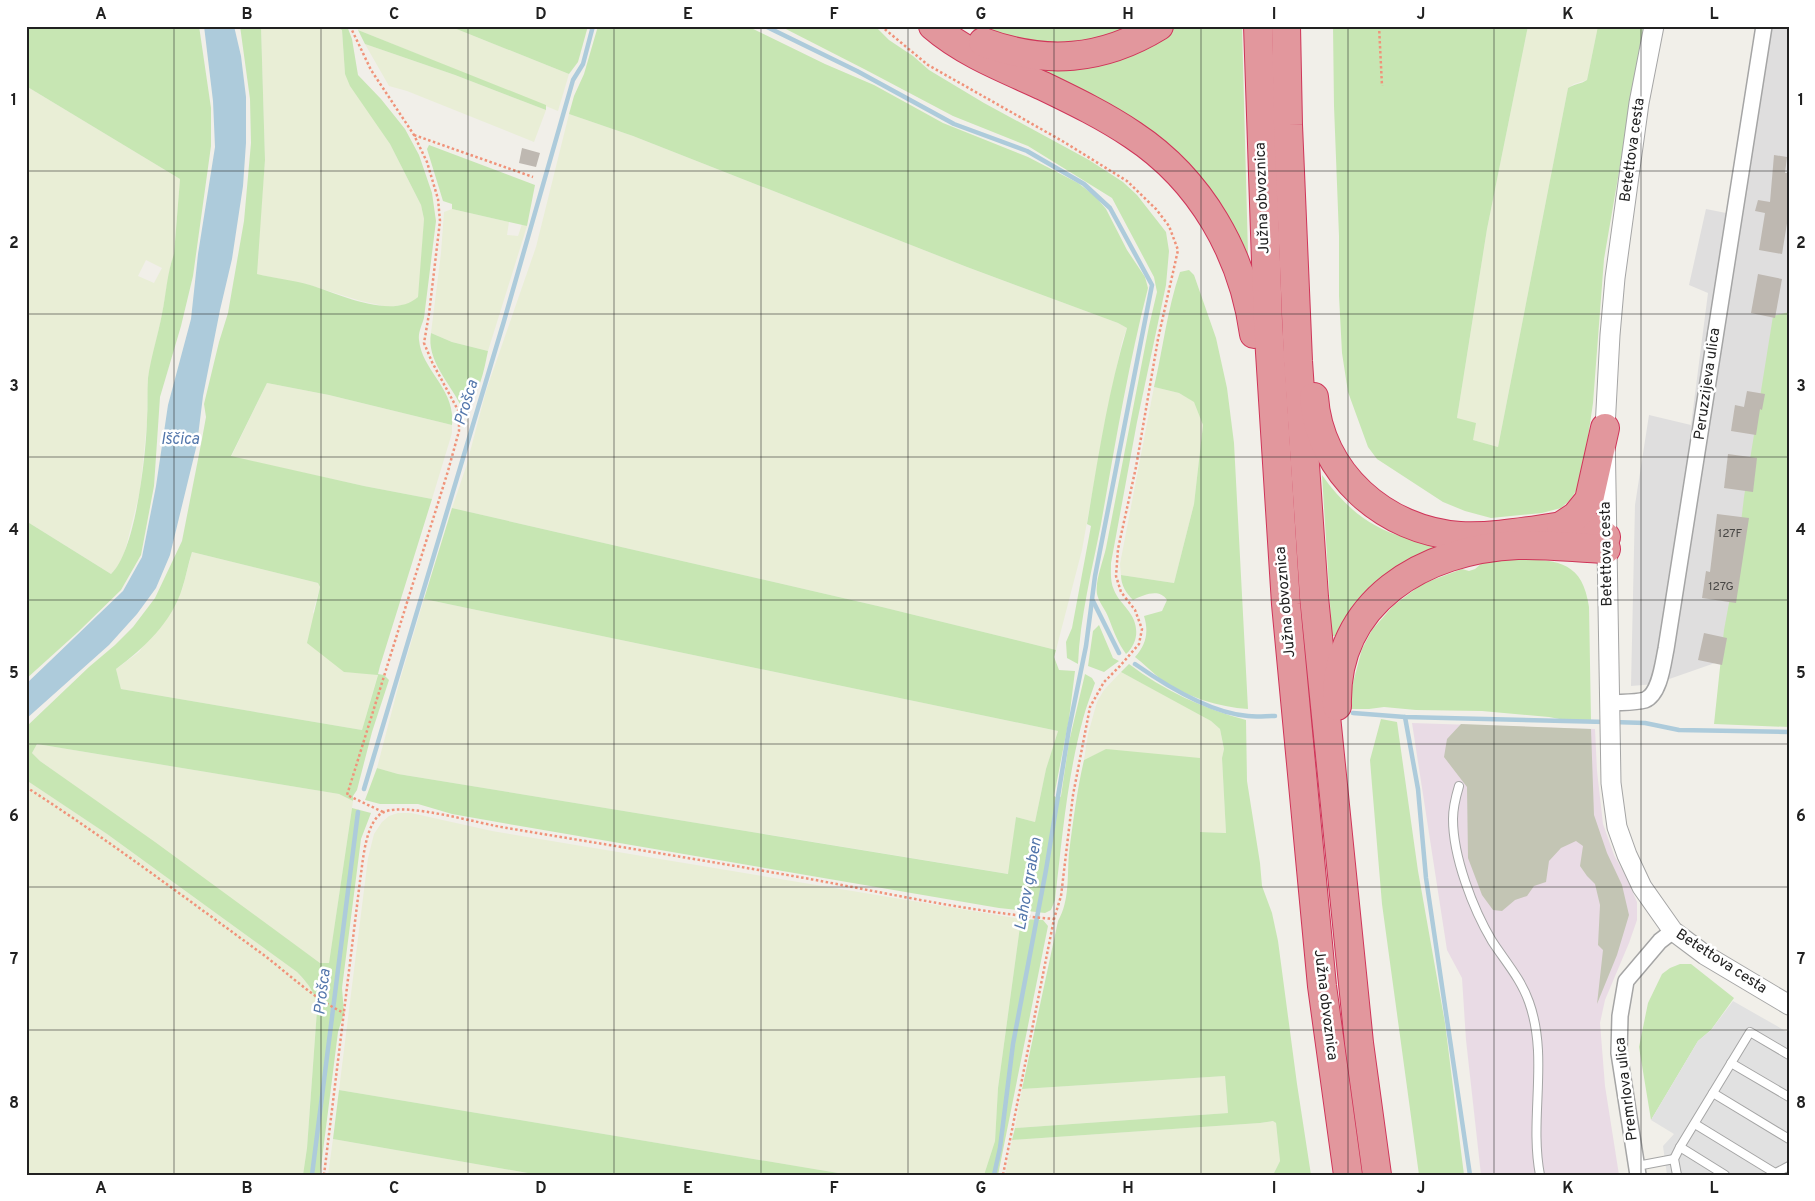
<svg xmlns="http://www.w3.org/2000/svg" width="1815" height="1201" font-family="Overpass,sans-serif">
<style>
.residential{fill:#dfdede}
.industrial{fill:#e9dbe5}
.construction{fill:#c3c5b4}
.farmland{fill:#e9eed6;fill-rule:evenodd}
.grass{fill:#c7e6b3;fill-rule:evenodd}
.parking{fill:#e1e1e1}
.water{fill:#adcbdb}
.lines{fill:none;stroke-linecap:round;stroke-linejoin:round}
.stream{stroke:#adcbdb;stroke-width:4.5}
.building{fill:#beb8b1}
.service-casing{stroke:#a5a5a5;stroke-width:10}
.minor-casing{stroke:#a5a5a5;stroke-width:18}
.tertiary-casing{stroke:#a5a5a5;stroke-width:21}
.motorway-casing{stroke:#cf3559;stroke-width:30}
.path{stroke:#f0937a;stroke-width:2.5;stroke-dasharray:2.5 2.5;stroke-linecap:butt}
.service{stroke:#fff;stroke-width:8}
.minor{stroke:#fff;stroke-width:15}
.tertiary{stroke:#fff;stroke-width:19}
.motorway{stroke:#e2979d;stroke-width:28}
.grid{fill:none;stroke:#212121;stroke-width:1;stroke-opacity:0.55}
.labels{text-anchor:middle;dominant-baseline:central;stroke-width:5;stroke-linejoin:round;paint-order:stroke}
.number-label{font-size:12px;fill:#484745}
.street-label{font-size:15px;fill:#212121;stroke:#fff}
.water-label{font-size:16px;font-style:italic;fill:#5376ab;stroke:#fff}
.neatline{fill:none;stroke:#212121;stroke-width:2}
.grid-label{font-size:16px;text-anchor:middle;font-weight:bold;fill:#212121}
</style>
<rect width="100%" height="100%" fill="#f1efe9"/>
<!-- residential -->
<polygon class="residential" points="1757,26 1789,26 1789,637 1655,684 1631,686 1635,505 1649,415 1691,425 1708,293 1689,285 1706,209 1726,213"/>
<!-- industrial -->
<polygon class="industrial" points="1412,723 1595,729 1597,771 1603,824 1614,855 1626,877 1637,902 1637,920 1629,943 1605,1000 1600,1023 1605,1086 1619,1175 1481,1175 1466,1040 1462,978 1447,950"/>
<!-- construction -->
<polygon class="construction" points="1461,724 1591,729 1594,815 1607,853 1622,885 1629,915 1617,955 1597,1004 1603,950 1598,945 1600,905 1595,884 1587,876 1580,866 1583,846 1576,841 1561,848 1549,861 1546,882 1534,886 1527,896 1515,900 1502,911 1493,910 1482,895 1468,858 1467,787 1444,757 1447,739"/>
<!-- farmland -->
<g class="farmland">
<polygon points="261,26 334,26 342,30 345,74 390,144 421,205 424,219 420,281 418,297 410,304 388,307 361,301 309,285 256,274 265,160"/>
<polygon points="356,26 449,26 569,74 558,111 358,30"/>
<polygon points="1528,26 1598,26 1587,80 1574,84 1568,88 1498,447 1473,440 1457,418 1487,229"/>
<polygon points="365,44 455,75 546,110 534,142 407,91 389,86"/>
<path d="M26 86 180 179 174 255 171 263 162 315 148 378 147 422 140 491 124 555 118 566 111 574 26 521ZM146 260 162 268 154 283 138 276Z"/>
<polygon points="569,114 633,136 967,267 1118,323 1127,328 1122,342 1104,427 1082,550 1056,650 882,607 452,508 466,467 486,391 536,247"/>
<polygon points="452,209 509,222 507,235 518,236 522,224 527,226 488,351 452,342 431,333 441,253 444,212"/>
<polygon points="267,383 329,395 452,425 452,433 432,499 364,486 231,457"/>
<polygon points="1154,387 1179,393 1195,402 1203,425 1194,504 1174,583 1121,575 1120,564"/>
<polygon points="192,552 318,583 320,587 313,612 344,672 378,674 362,730 121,689 116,669 139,652 182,590"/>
<polygon points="424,599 1058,731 1046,769 1035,822 1016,817 1009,874 398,774 377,768 400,680"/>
<polygon points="1121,672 1185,706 1211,721 1220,729 1224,749 1222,758 1226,833 1200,832 1107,749 1084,760 1088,734 1097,702 1104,690"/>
<polygon points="37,744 339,794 353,801 329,964 320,963 40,761 32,753"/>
<polygon points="26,780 107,834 297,972 308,984 316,997 317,1010 307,1148 303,1175 26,1175"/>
<polygon points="398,813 411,813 492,831 1021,919 998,1088 995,1141 984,1175 850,1175 339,1090 368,858 374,834 382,822 389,816"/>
<polygon points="1225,1076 1228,1113 1015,1128 1022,1089"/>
<polygon points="1274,1121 1276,1123 1280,1161 1273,1175 1005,1175 1012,1140 1260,1123"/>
<polygon points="333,1139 539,1175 328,1175"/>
</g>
<!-- grass -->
<g class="grass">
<path d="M26 26H199L211 108V146L193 276 181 326 160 397 154 486 141 555 121 590 78 632 26 679V521L111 574C136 551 146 454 147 420 148 406 147 392 148 378 151 357 158 335 162 314 166 295 167 273 174 254L180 179 26 86Z"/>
<path d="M240 26H261L265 160 257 274C274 278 293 280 310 285 339 294 392 320 418 297L424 219 421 205 390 144 350 86 345 74 342 30 334 26H347L352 39 358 75 381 99 405 129 419 155 432 193 436 221 424 318C422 325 418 332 419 340 422 371 456 389 452 425L329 395 267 383 231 456 364 486 432 499 380 666 378 674 384 675 389 680 372 732 357 790 353 796V801L339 794 37 744 32 753 40 761 155 842 320 963H329L352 808 371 813 361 839 342 988 344 1013 338 1032 320 1175H303L307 1148 317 1010C315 991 310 986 297 972L107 834 26 780V727L89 667 115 645 133 627 155 598 182 541 202 439 206 417 204 404 219 342 228 313 244 221 251 143 250 99ZM192 552 318 583 320 587 307 643 344 672 378 675 362 730 121 689 116 669C144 648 171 623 182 589 186 577 188 564 192 552Z"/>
<polygon points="449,26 588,26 578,62 569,74"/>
<path d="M598 26H747L825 64 874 85 943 123 1028 157 1078 183 1095 196 1106 209 1127 250 1145 277 1148 288C1128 366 1115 445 1101 524 1092 570 1080 617 1078 664L1067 658 1066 642 1072 628 1091 526 1087 524C1098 458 1108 392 1127 328L1118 323 967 267 633 136 569 114 574 96 584 74Z"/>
<path d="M780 26H875L889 40 913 56 929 70 984 103 1089 160 1123 182 1137 195 1166 232 1169 251 1166 285 1137 422 1111 563C1111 573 1110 581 1114 590 1117 598 1122 602 1127 609 1139 623 1140 641 1126 654 1118 643 1114 632 1109 619 1106 610 1099 603 1097 594 1095 580 1103 562 1106 548L1149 326 1157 292 1154 277 1112 198 1028 146 953 116 866 70Z"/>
<polygon points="966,26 1036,26 1046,29 1055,26 1146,26 1104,44 1002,43"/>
<polygon points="1168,26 1242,26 1248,254 1246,258 1213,205 1013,62"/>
<path d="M1333 26H1528L1487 229 1457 418 1476 423 1473 440 1498 447 1568 88C1574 84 1581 84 1587 80L1598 26H1644L1604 259 1593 403 1584 465 1578 488 1570 500 1561 508 1542 513 1491 518 1465 511 1443 502 1377 459 1368 447 1348 392 1342 353 1339 296V236L1334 106Z"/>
<polygon points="358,30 546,105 546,110 455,75 365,44"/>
<polygon points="429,145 535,185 527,226 452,209 452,204 443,201 427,149"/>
<path d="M1189 270 1194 275 1216 338 1227 388 1234 443 1248 709C1219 707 1186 697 1162 680 1153 673 1144 664 1135 657 1146 645 1149 632 1144 616L1162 611 1167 600C1159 588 1144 595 1133 600 1126 593 1121 585 1121 575L1174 583 1194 504 1203 425 1194 402 1179 393 1154 387C1163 349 1167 310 1180 272Z"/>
<polygon points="1789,312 1789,727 1714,724 1724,630 1736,565 1744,497 1773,316"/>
<path d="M431 333 452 342 488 351C484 369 480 399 461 406 450 383 426 360 431 333Z"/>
<path d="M1322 475C1342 504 1369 528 1404 537 1418 541 1432 542 1446 544 1410 561 1375 574 1351 608 1346 616 1342 627 1338 636H1332Z"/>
<path d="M452 508 882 607 1056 650 1054 657 1059 670 1075 671 1069 719 1054 796 1059 799 1061 796 1069 742 1085 674 1092 678 1095 683C1091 695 1086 707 1083 719 1067 778 1062 840 1055 900L1051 910 1045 913 999 908 520 826 452 814 418 804H380L365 800 377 768 398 774 1008 874 1016 817 1035 822 1046 769 1058 731 424 599Z"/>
<path d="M1507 558C1550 561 1582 555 1589 607L1591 720 1570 721 1549 717 1482 711 1416 710 1384 707 1369 709H1346L1362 649 1372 630 1393 606 1422 584 1462 569 1469 571 1475 569 1482 563Z"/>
<polygon points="1099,625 1113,658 1119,661 1104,672 1088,666 1093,631"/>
<path d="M1129 664C1163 690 1204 709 1246 720L1247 781 1260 863 1262 886 1272 913 1278 941 1297 1084 1311 1175H1273L1280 1161 1276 1123 1273 1121 1260 1123 1012 1140 1015 1128 1228 1113 1225 1076 1022 1089 1058 921C1070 900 1067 876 1069 853 1073 822 1077 790 1084 760L1106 749 1200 758V832L1226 833 1222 758 1224 749 1220 729 1211 721 1121 672Z"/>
<polygon points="1381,719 1397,722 1418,871 1445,1023 1464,1175 1419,1175 1382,904 1372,785 1370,760"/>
<polygon points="1021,919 1043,920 1048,926 998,1175 984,1175 995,1141 998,1088"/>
<polygon points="1680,964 1691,964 1734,998 1711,1030 1698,1041 1651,1120 1639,1047 1648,1003 1662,974 1670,968"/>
<polygon points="339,1090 850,1175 539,1175 333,1139"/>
</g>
<!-- parking -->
<polygon class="parking" points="1733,1001 1789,1033 1789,1173 1786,1175 1667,1175 1663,1146 1674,1134 1651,1120 1698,1041 1711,1030"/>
<!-- water -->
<polygon class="water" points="204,26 234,26 241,56 246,97 246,143 243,186 232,259 220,310 203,396 197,444 170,555 156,588 137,614 109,645 26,719 26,684 123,591 142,557 156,486 168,405 191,319 198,254 215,147 213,101"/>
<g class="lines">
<!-- stream -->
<g class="stream">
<polyline points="765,26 857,71 954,124 1027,151 1084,184 1110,208 1152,285 1095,576 1092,599 1119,653"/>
<path d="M1135 664C1165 685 1210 713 1248 716 1256 717 1266 716 1275 716"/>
<polyline points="1353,713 1405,717 1606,722"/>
<polyline points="1405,717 1418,789 1426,878 1470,1175"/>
<polyline points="1613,722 1645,723 1679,730 1789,732"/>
<polyline points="364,789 504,321 573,80 583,64 593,26"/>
<polyline points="312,1175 358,812"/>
<polyline points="994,1175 1000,1148 1013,1044 1046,870 1069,729 1086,646 1092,600"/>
</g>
</g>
<!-- building -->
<g class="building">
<polygon points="522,148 540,153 536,167 519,163"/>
<polygon points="1774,155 1787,157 1785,173 1789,173 1789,211 1782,254 1759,250 1765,213 1755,211 1758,200 1770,202"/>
<polygon points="1758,274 1782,279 1775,318 1751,313"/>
<polygon points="1747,391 1765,394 1762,410 1760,409 1756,435 1731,431 1735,405 1744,407"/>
<polygon points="1728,454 1757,458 1753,492 1724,488"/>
<polygon points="1717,514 1749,518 1736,603 1702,598 1706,571 1710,572"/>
<polygon points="1704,633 1727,638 1722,665 1698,660"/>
</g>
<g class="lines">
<defs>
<g id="service">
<path d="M1459 786C1456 796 1453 808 1453 819 1453 857 1473 909 1492 941 1505 961 1521 979 1529 1002 1549 1058 1529 1118 1540 1175"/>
<polyline points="1731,1063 1789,1097"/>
<polyline points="1713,1093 1789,1139"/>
<polyline points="1695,1124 1775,1173"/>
<polyline points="1680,1147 1725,1175"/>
<polyline points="1637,1166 1674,1159"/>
<polyline points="1677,1175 1674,1159 1680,1147 1750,1032 1789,1055"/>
<polyline points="1772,1175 1789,1166"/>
</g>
<g id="minor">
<path d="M1609 703C1620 702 1635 703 1645 700 1660 694 1663 663 1666 649L1764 26"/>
<polyline points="1638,1175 1619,1053 1620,1016 1626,981 1660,941 1673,931"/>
</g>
<polyline id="tertiary" points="1654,26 1639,103 1615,278 1610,335 1605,428 1611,783 1617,827 1627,855 1642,887 1673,931 1705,955 1789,1005"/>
<g id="motorway">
<path d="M933 26C964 53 1006 69 1043 86 1074 101 1105 116 1133 135 1201 180 1243 254 1254 334"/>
<polyline points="1258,26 1268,321 1286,604 1322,986 1348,1175"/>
<polyline points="1286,26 1288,125 1298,361 1314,597 1359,1043 1377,1175"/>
<path d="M983 42C1045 65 1102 61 1159 26"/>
<path d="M1314 397C1319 473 1385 531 1460 536 1500 538 1541 528 1581 524 1592 526 1598 530 1606 537"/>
<polyline points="1561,526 1576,516 1589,500 1605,428"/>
<path d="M1337 706C1334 601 1424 549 1518 545 1547 544 1577 548 1606 549"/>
</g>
</defs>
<!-- service casing -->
<use href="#service" class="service-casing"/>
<!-- minor casing -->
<use href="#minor" class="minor-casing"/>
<!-- tertiary casing -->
<use href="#tertiary" class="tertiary-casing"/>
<!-- motorway casing -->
<use href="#motorway" class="motorway-casing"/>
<!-- path -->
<g class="path">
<polyline points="350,26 371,70 414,135 427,162 438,199 440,221 429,314 424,343 432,362 459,412 459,431 448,471 347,795 383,812"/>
<polyline points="881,26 928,65 1064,142 1127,181 1156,209 1169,226 1178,250 1158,339 1136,467 1118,549 1116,576 1121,592 1135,610 1142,629 1139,644 1120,666 1104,682 1090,707 1073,795 1061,896 1054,919 1003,1175"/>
<polyline points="1379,26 1382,86"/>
<polyline points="414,135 533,177"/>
<path d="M26 787C107 839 184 897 261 953 288 973 314 999 344 1013"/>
<path d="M324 1175 360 881C363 862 365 820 384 812 406 802 480 824 507 828 608 845 709 861 810 879 891 894 972 912 1054 919"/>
</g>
<!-- service -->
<use href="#service" class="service"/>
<!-- minor -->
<use href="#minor" class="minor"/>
<!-- tertiary -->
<use href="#tertiary" class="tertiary"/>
<!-- motorway -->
<use href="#motorway" class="motorway"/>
</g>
<!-- grid -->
<path class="grid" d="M174 26V1175M321 26V1175M468 26V1175M614 26V1175M761 26V1175M908 26V1175M1054 26V1175M1201 26V1175M1348 26V1175M1494 26V1175M1641 26V1175M26 171H1789M26 314H1789M26 457H1789M26 600H1789M26 744H1789M26 887H1789M26 1030H1789"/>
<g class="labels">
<!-- number labels -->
<g class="number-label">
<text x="1730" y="534">127F</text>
<text x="1721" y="587">127G</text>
</g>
<!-- street labels -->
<g class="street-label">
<text transform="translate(1633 150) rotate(-82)">Betettova cesta</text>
<text transform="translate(1263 198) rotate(-92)">Južna obvoznica</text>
<text transform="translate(1708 384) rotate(-82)">Peruzzijeva ulica</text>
<text transform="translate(1607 554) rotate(-91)">Betettova cesta</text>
<text transform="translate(1286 602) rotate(-95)">Južna obvoznica</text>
<text transform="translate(1721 962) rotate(33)">Betettova cesta</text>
<text transform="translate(1325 1005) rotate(83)">Južna obvoznica</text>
<text transform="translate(1627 1089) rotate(-97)">Premrlova ulica</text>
</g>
<!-- water labels -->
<g class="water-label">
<text transform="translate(467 403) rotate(-73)">Prošca</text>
<text x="180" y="440">Iščica</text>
<text transform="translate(1029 884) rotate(-80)">Lahov graben</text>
<text transform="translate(323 992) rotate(-83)">Prošca</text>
</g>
</g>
<!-- border -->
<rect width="1815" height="1201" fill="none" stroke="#ffffff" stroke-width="55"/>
<rect x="28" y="28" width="1760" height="1146" class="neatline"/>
<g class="grid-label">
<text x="101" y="19">A</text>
<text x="247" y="19">B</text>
<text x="394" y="19">C</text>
<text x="541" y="19">D</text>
<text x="688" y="19">E</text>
<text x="834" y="19">F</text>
<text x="981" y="19">G</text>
<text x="1128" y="19">H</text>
<text x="1274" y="19">I</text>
<text x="1421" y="19">J</text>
<text x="1568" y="19">K</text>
<text x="1714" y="19">L</text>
<text x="14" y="105">1</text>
<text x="1801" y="105">1</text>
<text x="14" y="248">2</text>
<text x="1801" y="248">2</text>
<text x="14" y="391">3</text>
<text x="1801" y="391">3</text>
<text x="14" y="535">4</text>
<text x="1801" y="535">4</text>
<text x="14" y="678">5</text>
<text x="1801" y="678">5</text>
<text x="14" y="821">6</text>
<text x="1801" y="821">6</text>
<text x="14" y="964">7</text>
<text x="1801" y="964">7</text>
<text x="14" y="1108">8</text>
<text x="1801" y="1108">8</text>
<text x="101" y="1193">A</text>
<text x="247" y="1193">B</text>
<text x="394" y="1193">C</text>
<text x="541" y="1193">D</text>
<text x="688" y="1193">E</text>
<text x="834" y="1193">F</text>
<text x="981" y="1193">G</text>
<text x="1128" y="1193">H</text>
<text x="1274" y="1193">I</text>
<text x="1421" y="1193">J</text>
<text x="1568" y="1193">K</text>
<text x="1714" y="1193">L</text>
</g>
</svg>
